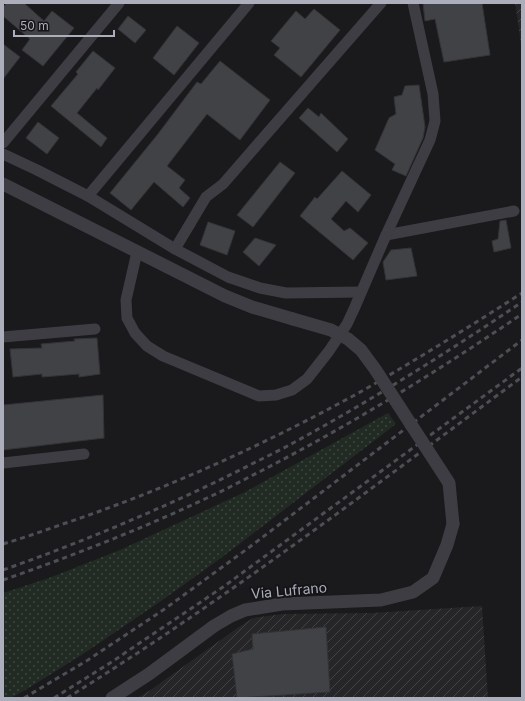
<svg xmlns="http://www.w3.org/2000/svg" width="525" height="701" font-family="Inter,sans-serif">
<style>
.industrial{fill:url(#industrial-furrows)}
.grass{fill:url(#grass-dots)}
.building{fill:#414246;stroke:#343438}
.lines{fill:none;stroke-linecap:round;stroke-linejoin:round}
.minor{stroke:#3d3d43;stroke-width:11}
.tertiary{stroke:#3d3d43;stroke-width:13}
.rail{stroke:#4d4e56;stroke-width:3;stroke-dasharray:5 4;stroke-linecap:butt}
.tertiary-bridge{stroke:#3d3d43;stroke-width:13}
.labels{text-anchor:middle;dominant-baseline:central;stroke-width:4;stroke-linejoin:round;paint-order:stroke}
.street-label{font-size:14px;fill:#acaebc;stroke:#151517}
</style>
<defs>
<pattern id="industrial-furrows" width="10" height="10" patternUnits="userSpaceOnUse"><rect width="10" height="10" fill="#262629"/><path d="M-1 1l2-2M0 10L10 0M9 11l2-2" fill="none" stroke="#434346"/></pattern>
<pattern id="grass-dots" width="8" height="8" patternUnits="userSpaceOnUse"><rect width="8" height="8" fill="#212b24"/><path d="M2 2h.1M6 6h.1" fill="none" stroke="#3f4742" stroke-width="1.8" stroke-linecap="round"/></pattern>
</defs>
<rect width="100%" height="100%" fill="#1a1a1c"/>
<!-- industrial -->
<g class="industrial">
<polygon points="515,3 522,3 522,51 516,9"/>
<polygon points="482,606 488,698 137,698 149,691 236,629 253,618 283,614 372,613"/>
</g>
<!-- grass -->
<polygon class="grass" points="388,413 396,424 221,558 161,601 83,654 27,689 11,698 3,698 3,593 49,578 120,550 245,492"/>
<!-- building -->
<g class="building">
<polygon points="7,3 24,3 44,21 52,11 74,28 43,66 22,50 30,39 3,16 3,7"/>
<polygon points="423,3 482,3 490,55 444,62 435,19 425,21"/>
<polygon points="314,9 340,30 301,77 274,55 280,48 271,41 296,11 305,19"/>
<polygon points="128,16 146,30 135,43 118,29"/>
<polygon points="177,26 199,43 174,75 153,58"/>
<polygon points="3,44 20,57 3,79"/>
<polygon points="93,51 115,68 98,90 97,88 77,113 107,138 101,147 51,106 78,74 76,72"/>
<polygon points="220,61 270,100 240,140 207,114 167,166 185,180 179,188 190,198 183,207 154,182 131,210 110,193 158,134 197,82 201,84"/>
<polygon points="419,85 425,127 423,138 406,176 392,170 395,164 375,150 389,118 396,114 394,97 402,95 405,86"/>
<polygon points="308,108 319,117 321,113 348,139 337,152 299,118"/>
<polygon points="38,122 59,138 47,154 26,138"/>
<polygon points="280,162 295,173 253,227 237,215"/>
<polygon points="342,171 371,195 358,212 346,201 331,219 344,231 350,228 368,243 353,260 300,216 315,197 317,199"/>
<polygon points="506,220 511,248 494,252 492,241 498,239 500,221"/>
<polygon points="208,222 235,231 227,255 200,245"/>
<polygon points="255,238 276,245 259,266 243,252"/>
<polygon points="411,248 417,276 386,280 383,262 391,250"/>
<polygon points="97,338 100,374 79,377 79,374 42,377 42,374 13,377 10,349 42,348 41,344 75,341 74,339"/>
<polygon points="103,395 104,438 3,450 3,405"/>
<polygon points="326,627 330,692 237,698 232,654 253,649 252,634"/>
</g>
<g class="lines">
<!-- minor -->
<g class="minor">
<polyline points="3,143 119,3"/>
<polyline points="3,154 37,170 88,196 175,249 228,277 260,288 286,293 361,292"/>
<polyline points="88,196 249,3"/>
<polyline points="386,235 514,211"/>
<polyline points="175,249 206,197 223,184 381,3"/>
<polyline points="137,252 126,300 127,318 135,333 147,346 163,356 259,396 276,395 292,390 307,379 329,351 347,324 354,309 386,235 430,140 435,121 433,94 413,3"/>
<polyline points="3,337 95,329"/>
<polyline points="3,463 84,454"/>
</g>
<!-- tertiary -->
<g class="tertiary">
<polyline points="3,184 225,296 252,307 293,319"/>
<polyline points="112,698 149,674 214,626 231,616 245,610 282,604 381,600 413,592 433,578 447,545 453,524"/>
</g>
<!-- rail -->
<g class="rail">
<path d="M3 544C23 538 43 531 63 524 167 489 266 444 362 391 416 360 469 327 522 293"/>
<path d="M3 570C85 541 164 508 242 469 259 460 277 452 293 443 372 400 448 352 522 302"/>
<path d="M3 580C72 556 141 529 207 498 225 490 243 480 261 471 352 424 438 371 522 314"/>
<polyline points="24,698 88,660 166,608 247,549 522,340"/>
<polyline points="54,698 110,663 223,587 522,368"/>
<path d="M67 698C225 600 373 487 522 377"/>
</g>
<!-- tertiary-bridge -->
<polyline class="tertiary-bridge" points="293,319 331,330 348,339 361,350 375,369 449,483 453,524"/>
</g>
<g class="labels">
<!-- street labels -->
<g class="street-label">
<text transform="translate(289 590) rotate(-5)">Via Lufrano</text>
</g>
</g>
<!-- border -->
<rect width="525" height="701" fill="none" stroke="#acaebc" stroke-width="8"/>
<!-- scale -->
<path d="M14 30v6h100v-6" fill="none" stroke="#acaebc" stroke-width="2"/>
<text x="20" y="30" font-size="12" fill="#acaebc" stroke="#151517" stroke-width="3" paint-order="stroke">50 m</text>
</svg>
